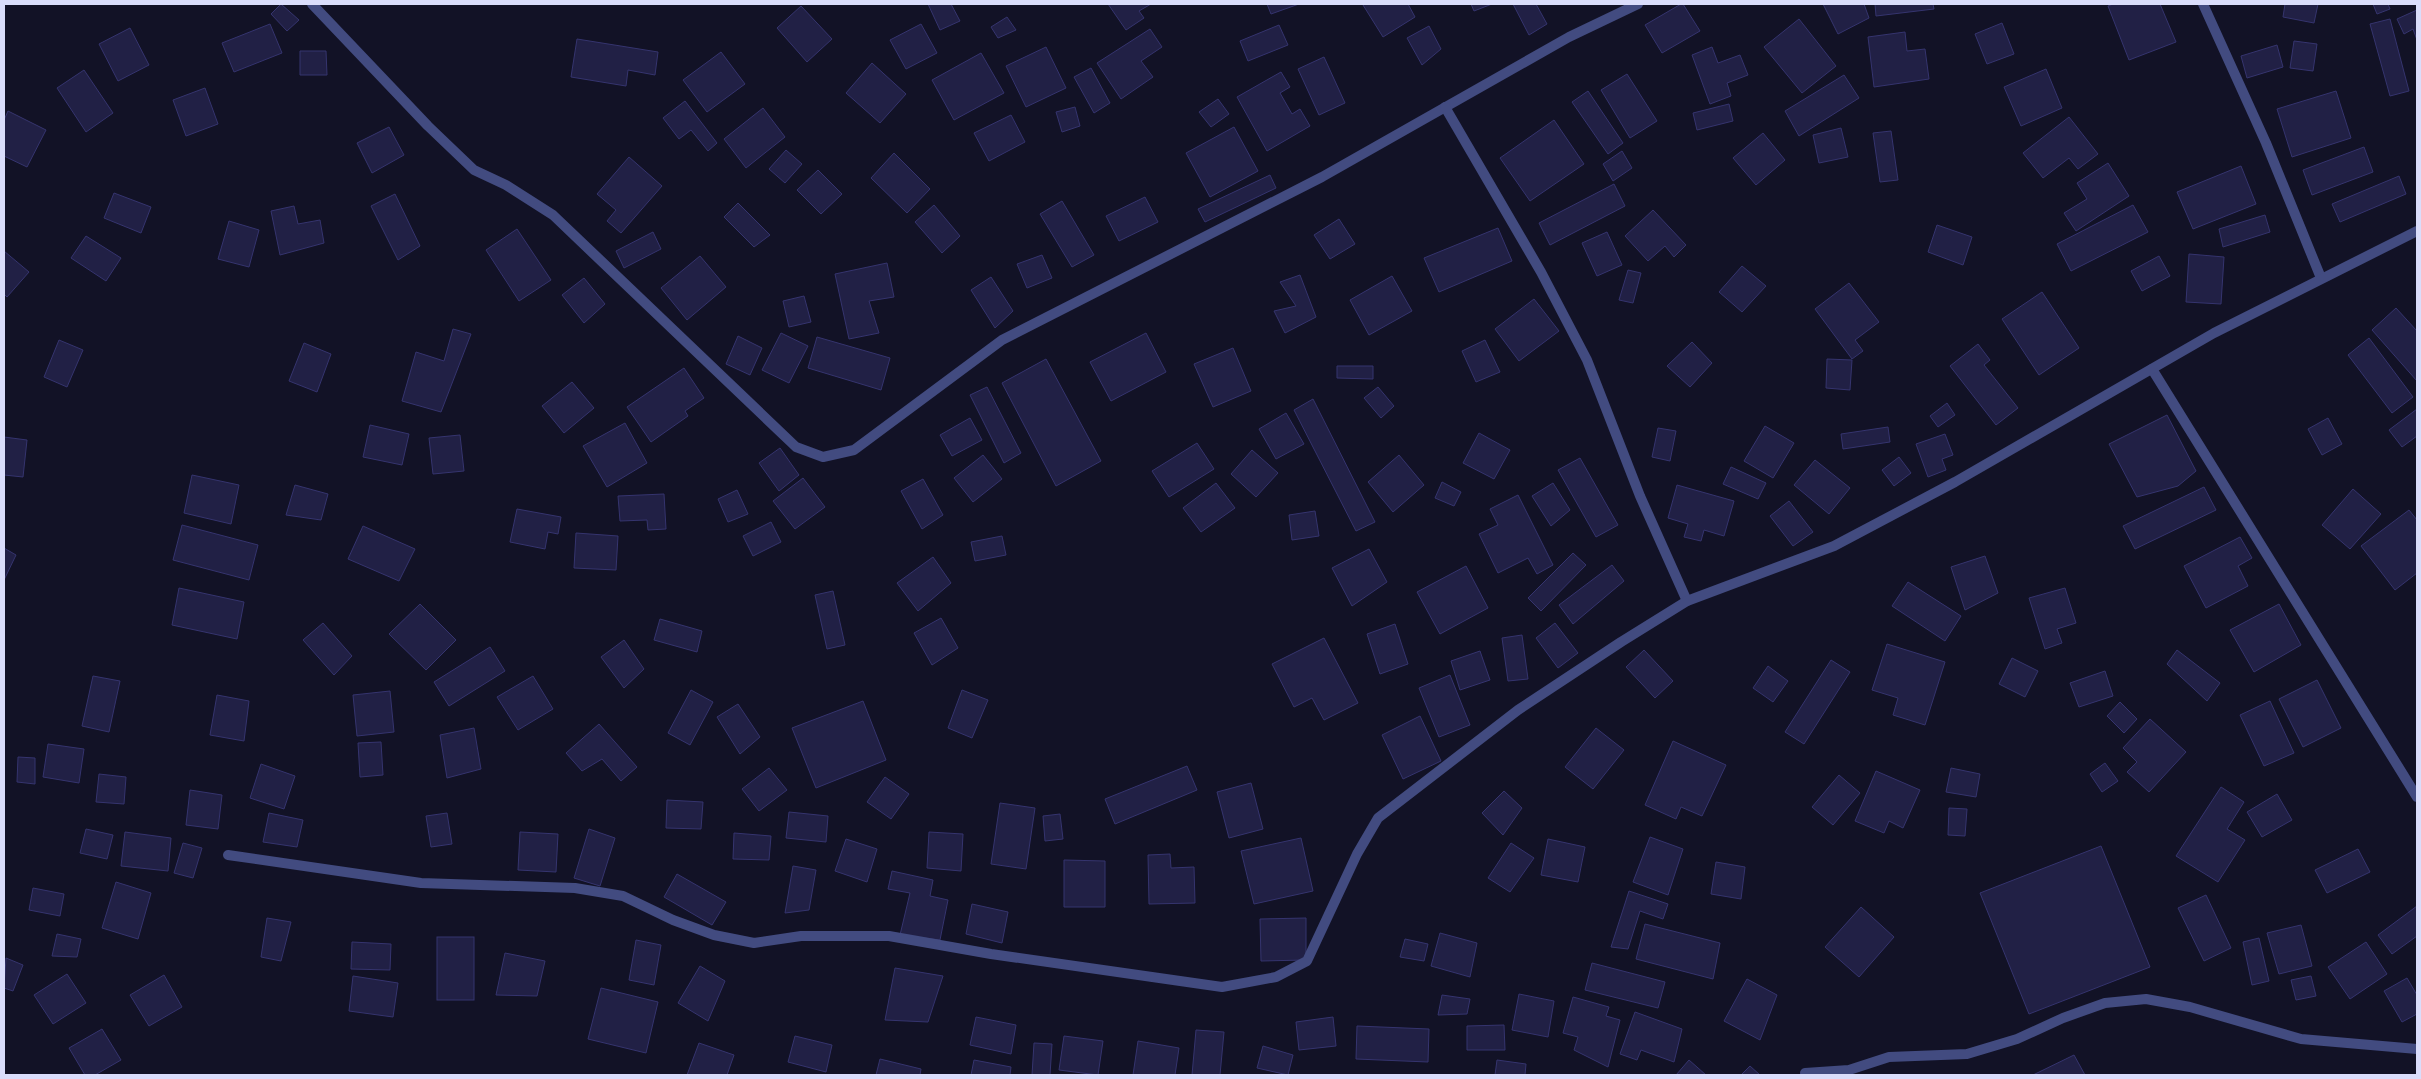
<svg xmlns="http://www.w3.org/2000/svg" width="2421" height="1079" font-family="'PT Sans Narrow',sans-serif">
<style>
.building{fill:#212045;stroke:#35346e}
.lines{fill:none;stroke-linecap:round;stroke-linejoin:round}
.minor{stroke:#424b80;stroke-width:10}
</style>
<rect width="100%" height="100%" fill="#121226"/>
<!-- building -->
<g class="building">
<polygon points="281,4 299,20 287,31 271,14"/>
<polygon points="928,4 951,4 960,21 940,30"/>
<polygon points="1108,4 1151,4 1139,11 1144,18 1126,30"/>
<polygon points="1267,4 1299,4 1271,14"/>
<polygon points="1365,4 1408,4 1415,17 1383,37 1363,5"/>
<polygon points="1471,4 1492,4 1474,11"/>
<polygon points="1513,4 1536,4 1547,24 1529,35"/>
<polygon points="1681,4 1683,4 1700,31 1662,53 1645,25"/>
<polygon points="1823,4 1864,4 1869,18 1838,34"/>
<polygon points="1875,4 1933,4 1934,9 1876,16"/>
<polygon points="2113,4 2160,4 2176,42 2129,60 2108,6"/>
<polygon points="2285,4 2318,4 2314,23 2283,17"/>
<polygon points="2373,4 2388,4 2390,9 2377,14"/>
<polygon points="801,6 832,39 807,62 777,28"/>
<polygon points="2417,10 2417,40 2413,29 2404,34 2397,19"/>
<polygon points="1007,17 1016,30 998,38 991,27"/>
<polygon points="1799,19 1836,66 1802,93 1764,47"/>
<polygon points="2390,19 2409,91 2390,96 2370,24"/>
<polygon points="2002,23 2014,54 1987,64 1975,34"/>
<polygon points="270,24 282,53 234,72 222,43"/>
<polygon points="921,24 937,53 906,69 890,40"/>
<polygon points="1279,25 1288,45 1248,61 1240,41"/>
<polygon points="1429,26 1441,49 1422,65 1407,38"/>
<polygon points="130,28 149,65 118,81 99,44"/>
<polygon points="1150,29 1162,47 1141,61 1153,77 1121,99 1097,63"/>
<polygon points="1905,32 1907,51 1925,49 1929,79 1874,87 1868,37"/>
<polygon points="577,39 658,52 655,75 628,70 626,86 571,77"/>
<polygon points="2294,41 2317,44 2313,71 2290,68"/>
<polygon points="2277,45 2283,67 2247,78 2241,56"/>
<polygon points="1046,47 1066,88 1026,107 1006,66"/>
<polygon points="1712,47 1718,63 1740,55 1748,75 1727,83 1731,96 1710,104 1692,55"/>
<polygon points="300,51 326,51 327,75 300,75"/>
<polygon points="721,52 745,84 707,112 683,80"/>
<polygon points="981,53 1004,93 954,120 932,80"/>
<polygon points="1324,57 1345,103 1319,115 1298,69"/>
<polygon points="872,63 906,94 880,123 846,93"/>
<polygon points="1091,68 1110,103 1094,113 1074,77"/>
<polygon points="2046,69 2062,108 2021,126 2004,87"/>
<polygon points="84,70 113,113 86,132 57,88"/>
<polygon points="1281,72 1290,87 1280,93 1292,114 1300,109 1310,126 1267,151 1237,97"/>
<polygon points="1627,74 1657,121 1630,138 1601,90"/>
<polygon points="1844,75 1859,98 1799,136 1785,111"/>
<polygon points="205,88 218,124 186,136 173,100"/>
<polygon points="1588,91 1623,143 1608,154 1572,102"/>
<polygon points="2336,91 2351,138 2292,157 2277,109"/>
<polygon points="1218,99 1229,114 1211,127 1199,112"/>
<polygon points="685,101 717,143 708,151 691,130 679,139 663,118"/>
<polygon points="1729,104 1733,121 1697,130 1693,113"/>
<polygon points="1075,107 1080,126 1062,132 1056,112"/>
<polygon points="763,108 785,137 746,168 724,139"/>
<polygon points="8,111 46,130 27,167 4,156 4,120"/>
<polygon points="1011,115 1025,142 989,161 974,133"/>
<polygon points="2069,117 2098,154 2078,169 2069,158 2043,178 2023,153"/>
<polygon points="1554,120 1584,164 1530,201 1500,158"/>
<polygon points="389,127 404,155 372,173 357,143"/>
<polygon points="1234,127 1258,171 1210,197 1186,153"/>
<polygon points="1841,128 1848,157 1819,163 1813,135"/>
<polygon points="1891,131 1898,180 1880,182 1873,133"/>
<polygon points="1763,133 1785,160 1756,185 1733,158"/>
<polygon points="2364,147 2373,172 2312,195 2303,170"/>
<polygon points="786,150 802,164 785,183 769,169"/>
<polygon points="1622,151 1632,168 1613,181 1603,164"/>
<polygon points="894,153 930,189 907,213 871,178"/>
<polygon points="629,157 662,186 621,233 607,221 616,210 597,194"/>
<polygon points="2108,163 2129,196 2076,231 2064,213 2087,199 2077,183"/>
<polygon points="2241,166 2256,204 2193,229 2177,192"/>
<polygon points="818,170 842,194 821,214 797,190"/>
<polygon points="1270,175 1276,188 1205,222 1198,209"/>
<polygon points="2399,176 2406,194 2340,222 2332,204"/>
<polygon points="1614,184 1625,206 1550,245 1539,223"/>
<polygon points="114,193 151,207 141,233 104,218"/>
<polygon points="395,194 420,246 398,260 371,206"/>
<polygon points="1145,197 1158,222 1119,241 1106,216"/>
<polygon points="1062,201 1094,255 1072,267 1040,214"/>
<polygon points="738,203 770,235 754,247 724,217"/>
<polygon points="934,205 960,236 942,253 915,222"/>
<polygon points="2133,205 2148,232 2071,271 2057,244"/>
<polygon points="294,206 298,224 320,220 324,243 280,255 271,211"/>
<polygon points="1653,210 1686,245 1674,257 1665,246 1648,261 1625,236"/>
<polygon points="2265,215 2270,232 2223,247 2219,229"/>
<polygon points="1339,219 1355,244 1330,259 1314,235"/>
<polygon points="229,221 259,230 249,267 218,259"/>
<polygon points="1937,225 1972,237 1963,265 1928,252"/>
<polygon points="1498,228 1512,261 1439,292 1424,258"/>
<polygon points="517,229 551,280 519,301 486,250"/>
<polygon points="653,232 661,249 624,268 616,251"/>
<polygon points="1607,232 1622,265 1597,276 1582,243"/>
<polygon points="86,236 121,258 106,281 71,258"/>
<polygon points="4,251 29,272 7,297 4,294"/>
<polygon points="2189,254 2224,257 2221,304 2186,302"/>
<polygon points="1042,255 1052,278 1027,288 1017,264"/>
<polygon points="700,256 726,287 687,320 661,288"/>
<polygon points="2159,256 2170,276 2142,291 2131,271"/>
<polygon points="887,263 894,297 869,301 879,333 849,339 835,274"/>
<polygon points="1742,266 1766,286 1742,312 1719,292"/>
<polygon points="1628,270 1641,273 1633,303 1619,300"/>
<polygon points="1300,275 1316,317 1285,333 1274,311 1296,306 1280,282"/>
<polygon points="1392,276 1412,311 1369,335 1350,300"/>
<polygon points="991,277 1013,311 995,328 971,290"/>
<polygon points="584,278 605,304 584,323 562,295"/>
<polygon points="1849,283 1879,322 1855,340 1863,351 1852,359 1815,309"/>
<polygon points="2042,292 2079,348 2039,375 2002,319"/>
<polygon points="804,296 811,322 789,327 783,301"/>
<polygon points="1534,299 1559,331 1519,361 1495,329"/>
<polygon points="2396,308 2417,331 2417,381 2372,330"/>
<polygon points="453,329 471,334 441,412 402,401 416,352 444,361"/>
<polygon points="781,333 808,346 789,383 762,370"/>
<polygon points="1146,333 1166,372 1111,401 1090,362"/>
<polygon points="738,336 762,348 750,375 726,364"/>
<polygon points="817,337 890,358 881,390 808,368"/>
<polygon points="2369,338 2413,397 2392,413 2348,355"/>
<polygon points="59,340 83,350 67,387 44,377"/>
<polygon points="1485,340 1500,372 1476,382 1462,351"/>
<polygon points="1692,342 1712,363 1690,387 1667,366"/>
<polygon points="304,343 331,354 317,392 289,381"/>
<polygon points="1978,344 1990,360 1984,365 2018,408 1996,425 1950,366"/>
<polygon points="1233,348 1251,391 1213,407 1194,364"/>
<polygon points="1046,359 1101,461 1056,486 1002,383"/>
<polygon points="1827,359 1852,360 1850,390 1826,388"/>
<polygon points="1337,366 1373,366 1373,379 1337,378"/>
<polygon points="684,368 704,398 685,411 688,416 651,442 627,407"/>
<polygon points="572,382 594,408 564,433 542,406"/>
<polygon points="987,387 1021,453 1004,463 970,395"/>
<polygon points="1378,387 1394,406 1381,418 1364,398"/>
<polygon points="1313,399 1375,522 1356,531 1294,410"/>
<polygon points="1947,403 1955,415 1938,427 1930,416"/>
<polygon points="2417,409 2417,436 2402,447 2389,430"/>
<polygon points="1286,413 1304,444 1276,459 1259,429"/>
<polygon points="2167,415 2196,471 2178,486 2137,497 2109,444"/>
<polygon points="970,418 982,440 952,456 940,435"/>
<polygon points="2328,418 2342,444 2322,455 2308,429"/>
<polygon points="625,423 647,463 607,487 583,446"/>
<polygon points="370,425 409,434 402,465 363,457"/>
<polygon points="1765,426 1794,443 1773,478 1744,461"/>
<polygon points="1888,427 1890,442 1843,449 1841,434"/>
<polygon points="1658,428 1676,431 1670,461 1652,457"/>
<polygon points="1479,433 1510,450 1494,479 1463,463"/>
<polygon points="1945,434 1953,455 1942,459 1946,470 1928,477 1916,444"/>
<polygon points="460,435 464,471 433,474 429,438"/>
<polygon points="4,437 27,440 23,477 4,475"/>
<polygon points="1197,443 1214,469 1169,497 1152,471"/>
<polygon points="780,448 799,475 779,491 759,463"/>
<polygon points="1252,450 1278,473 1256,497 1231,474"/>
<polygon points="983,455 1002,479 973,502 954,478"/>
<polygon points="1399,455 1424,485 1393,512 1368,482"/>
<polygon points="1899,457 1911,473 1894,486 1882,470"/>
<polygon points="1580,458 1618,525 1596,537 1558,470"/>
<polygon points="1815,460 1850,488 1829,514 1794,485"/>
<polygon points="1731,467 1766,483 1758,499 1723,484"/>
<polygon points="192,475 239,485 231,524 184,513"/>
<polygon points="803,478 825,507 795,529 773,501"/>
<polygon points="923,479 943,515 922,529 901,491"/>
<polygon points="1442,482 1461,492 1454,506 1435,498"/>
<polygon points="1216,483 1235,508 1201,532 1183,508"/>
<polygon points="1553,483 1570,510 1551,526 1532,496"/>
<polygon points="295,485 328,494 321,520 286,515"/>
<polygon points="1677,485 1734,501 1724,536 1704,530 1701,541 1684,537 1688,524 1668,518"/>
<polygon points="2204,487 2216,510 2135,549 2123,526"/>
<polygon points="2353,489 2381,514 2350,549 2322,525"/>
<polygon points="737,490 748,514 728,522 718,499"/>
<polygon points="664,494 666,529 648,530 647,520 620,521 618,496"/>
<polygon points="1518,495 1553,565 1537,574 1528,558 1498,573 1479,534 1498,525 1490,509"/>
<polygon points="1789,501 1813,532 1793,546 1770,516"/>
<polygon points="517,509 561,517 558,534 548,532 545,549 510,542"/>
<polygon points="2409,510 2417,520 2417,573 2395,590 2361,546"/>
<polygon points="1315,511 1319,536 1292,540 1289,515"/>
<polygon points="771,522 781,542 753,556 743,536"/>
<polygon points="182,525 258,545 249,580 173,560"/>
<polygon points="363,526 415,549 399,581 348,559"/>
<polygon points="576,533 618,536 616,570 574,568"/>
<polygon points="1002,536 1006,555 975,561 971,542"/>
<polygon points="2240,537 2252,558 2238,566 2248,586 2206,608 2184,566"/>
<polygon points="4,548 16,555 4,580"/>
<polygon points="1369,549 1387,582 1352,606 1332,568"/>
<polygon points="1573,553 1586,565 1541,611 1528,598"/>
<polygon points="1985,556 1998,593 1965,610 1951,567"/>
<polygon points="933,557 951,583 918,611 897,583"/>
<polygon points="1612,565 1624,581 1573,624 1559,605"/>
<polygon points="1466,566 1488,608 1440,634 1417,592"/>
<polygon points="1908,582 1961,616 1945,641 1892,606"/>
<polygon points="179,588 244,602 237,639 172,625"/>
<polygon points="2065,588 2076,623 2057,629 2062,643 2045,649 2029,598"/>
<polygon points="833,591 845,645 827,649 815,595"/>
<polygon points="420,604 456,640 426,670 389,634"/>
<polygon points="2279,604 2301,645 2254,672 2230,630"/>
<polygon points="941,618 958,648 932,665 914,633"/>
<polygon points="660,619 702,631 697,652 654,640"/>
<polygon points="323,623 352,656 334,675 303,640"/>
<polygon points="1555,623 1578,653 1558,668 1536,638"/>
<polygon points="1395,624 1408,664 1380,674 1367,634"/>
<polygon points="1522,635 1528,679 1508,681 1502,638"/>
<polygon points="1324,638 1358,703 1324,720 1312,698 1294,707 1272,664"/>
<polygon points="624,640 644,669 624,688 601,657"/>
<polygon points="1887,644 1945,662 1925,725 1893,715 1898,698 1872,690"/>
<polygon points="490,647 505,671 449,706 434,682"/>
<polygon points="1644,650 1673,681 1655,698 1626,667"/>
<polygon points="2177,650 2220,683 2207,701 2167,664"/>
<polygon points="1480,651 1490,680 1460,690 1451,661"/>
<polygon points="2012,658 2038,671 2025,697 1999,684"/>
<polygon points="1831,660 1850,672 1804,744 1785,732"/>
<polygon points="1768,666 1788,681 1773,702 1753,688"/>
<polygon points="2105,671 2113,696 2079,707 2070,683"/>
<polygon points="1450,675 1470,725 1439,737 1419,688"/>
<polygon points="93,676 120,681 109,732 82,726"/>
<polygon points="533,676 553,709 518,730 497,697"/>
<polygon points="2317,680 2341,728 2303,747 2279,699"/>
<polygon points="691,690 713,702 690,745 668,733"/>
<polygon points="962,690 988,700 972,738 948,728"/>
<polygon points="390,691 394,732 357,736 353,695"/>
<polygon points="217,695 249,701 244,741 210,735"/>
<polygon points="863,701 886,760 816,788 792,728"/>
<polygon points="2270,701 2294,753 2264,766 2240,715"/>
<polygon points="2120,702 2137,719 2124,733 2107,716"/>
<polygon points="738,704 760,737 740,754 717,717"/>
<polygon points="1420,716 1441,761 1403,779 1382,735"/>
<polygon points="2150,719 2186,752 2149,792 2127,772 2137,762 2123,748"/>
<polygon points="599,724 637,767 621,781 602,759 582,771 566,753"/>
<polygon points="474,728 481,769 447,778 440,735"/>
<polygon points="1596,728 1624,750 1593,789 1565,767"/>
<polygon points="1673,741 1726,765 1702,816 1681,807 1676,819 1645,805"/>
<polygon points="381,742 383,775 360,777 358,743"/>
<polygon points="48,744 84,749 79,783 43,777"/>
<polygon points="18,757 35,758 35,784 17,782"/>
<polygon points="2105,763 2118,781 2102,792 2090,774"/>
<polygon points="261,764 295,776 284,809 250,798"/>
<polygon points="1187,766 1197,790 1115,824 1105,799"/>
<polygon points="769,768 787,790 759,811 742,789"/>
<polygon points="1951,768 1980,774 1976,797 1946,792"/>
<polygon points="1876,771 1920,790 1903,828 1889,821 1884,833 1855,821"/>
<polygon points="99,774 126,777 124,804 96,802"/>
<polygon points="1839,775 1860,793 1833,825 1812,807"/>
<polygon points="885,777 909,794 891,819 867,802"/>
<polygon points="1251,783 1263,829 1229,838 1217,792"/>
<polygon points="2221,787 2244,802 2227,829 2245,840 2218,882 2176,856"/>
<polygon points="190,790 222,795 218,829 186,825"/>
<polygon points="1504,791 1522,808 1503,835 1482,813"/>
<polygon points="2277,794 2292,820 2262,837 2247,812"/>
<polygon points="667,800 703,802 701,829 666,828"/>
<polygon points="1000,803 1035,808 1026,869 991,864"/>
<polygon points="1949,808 1967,809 1965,836 1948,835"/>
<polygon points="789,812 828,816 826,842 786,838"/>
<polygon points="269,813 303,820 297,847 263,842"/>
<polygon points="447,813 452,844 431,847 426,816"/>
<polygon points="1060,814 1063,839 1045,841 1043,816"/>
<polygon points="86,829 113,835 107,859 80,853"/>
<polygon points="589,829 615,838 600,886 574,878"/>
<polygon points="125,832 171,838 168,871 121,866"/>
<polygon points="520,832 558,834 556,872 518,870"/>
<polygon points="929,832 963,834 961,871 927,868"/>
<polygon points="734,833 771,836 769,860 733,859"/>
<polygon points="1650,837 1683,849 1668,895 1633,882"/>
<polygon points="1301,838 1313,891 1254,904 1241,851"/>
<polygon points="846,839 877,849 867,882 835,871"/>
<polygon points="1548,839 1585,847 1578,882 1541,875"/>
<polygon points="183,843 202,848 193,878 174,873"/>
<polygon points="1511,843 1534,858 1510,892 1488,878"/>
<polygon points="2101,846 2150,967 2029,1014 1980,893"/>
<polygon points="2358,849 2370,872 2327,893 2315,870"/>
<polygon points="1170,854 1171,868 1194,867 1195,903 1149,904 1148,855"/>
<polygon points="1064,860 1105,861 1105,907 1064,907"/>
<polygon points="1716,862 1745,867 1741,899 1711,894"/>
<polygon points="793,866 816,870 809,910 785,913"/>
<polygon points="892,871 933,880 930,896 948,900 940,940 900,935 910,893 888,889"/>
<polygon points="677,874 726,902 712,925 664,897"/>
<polygon points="116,882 151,893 138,939 102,928"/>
<polygon points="33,888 64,894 60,916 29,910"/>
<polygon points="1629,891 1668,904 1663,919 1640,911 1628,949 1611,947"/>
<polygon points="2206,895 2231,948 2204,961 2178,908"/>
<polygon points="972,904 1008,912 1002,943 966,934"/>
<polygon points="2417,906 2417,936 2392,954 2378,935"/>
<polygon points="1861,907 1894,937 1859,977 1825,947"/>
<polygon points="267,918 291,922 281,961 261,957"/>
<polygon points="1306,918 1306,960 1261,961 1260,919"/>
<polygon points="1645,924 1720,943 1713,979 1636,959"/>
<polygon points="2301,925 2312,966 2279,974 2267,933"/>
<polygon points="1440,933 1477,943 1470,977 1431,966"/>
<polygon points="57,934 81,939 77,957 52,956"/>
<rect x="437" y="937" width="37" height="63"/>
<polygon points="2259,938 2269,981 2252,985 2243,942"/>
<polygon points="1405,939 1428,944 1424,961 1400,957"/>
<polygon points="636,940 661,945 654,985 629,980"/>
<polygon points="352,942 391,944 390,970 351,969"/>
<polygon points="2366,942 2387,974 2350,999 2328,967"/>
<polygon points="505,953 545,961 537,996 496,995"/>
<polygon points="6,958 23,965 13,991 4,988"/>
<polygon points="1592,963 1665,982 1658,1008 1585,990"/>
<polygon points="700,966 725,981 708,1021 678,1003"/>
<polygon points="895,968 943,976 928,1022 885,1020"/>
<polygon points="67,974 86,1003 53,1024 34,995"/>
<polygon points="164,975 182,1007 149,1026 130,995"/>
<polygon points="353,976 398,983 393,1017 349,1011"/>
<polygon points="2311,976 2316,996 2296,1000 2291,980"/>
<polygon points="2407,978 2417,995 2417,1014 2402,1022 2384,991"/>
<polygon points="1747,979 1777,995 1760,1040 1724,1021"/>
<polygon points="601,988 658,1002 646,1053 588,1039"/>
<polygon points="1519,994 1554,1001 1548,1037 1512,1030"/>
<polygon points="1442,995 1470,999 1467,1014 1438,1015"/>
<polygon points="1573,997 1609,1007 1606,1016 1620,1020 1608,1067 1574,1050 1578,1037 1563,1033"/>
<polygon points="1635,1012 1682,1029 1674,1062 1641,1050 1637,1060 1620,1054"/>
<polygon points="976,1017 1016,1025 1011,1054 970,1045"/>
<polygon points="1333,1017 1336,1046 1299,1050 1296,1022"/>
<polygon points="1504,1025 1505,1050 1467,1050 1467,1026"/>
<polygon points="1357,1026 1429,1029 1428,1062 1356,1059"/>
<polygon points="102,1029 121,1060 95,1075 85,1075 69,1048"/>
<polygon points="1196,1030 1224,1032 1220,1075 1192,1075"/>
<polygon points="795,1036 832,1045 826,1072 788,1062"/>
<polygon points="1064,1036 1103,1041 1098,1075 1059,1070"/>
<polygon points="1138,1041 1179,1048 1175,1075 1133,1075"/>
<polygon points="699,1043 734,1055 727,1075 687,1075"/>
<polygon points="1034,1043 1052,1044 1050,1075 1032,1075"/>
<polygon points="1263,1046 1293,1055 1288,1075 1257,1068"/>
<polygon points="2074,1055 2085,1075 2033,1075"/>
<polygon points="880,1059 921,1069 920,1075 876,1075"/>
<polygon points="974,1060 1011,1067 1010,1075 971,1075"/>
<polygon points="1497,1060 1526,1064 1525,1075 1495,1075"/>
<polygon points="1689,1060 1706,1075 1676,1075"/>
<polygon points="1750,1066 1760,1075 1741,1075"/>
</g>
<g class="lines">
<!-- minor -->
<g class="minor">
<polyline points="312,4 428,126 474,170 506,185 553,215 796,447 823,457 854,450 1002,340 1322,177 1569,37 1638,4"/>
<polyline points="2203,4 2266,143 2321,278"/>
<polyline points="1445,107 1541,272 1587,360 1640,496 1687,601"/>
<polyline points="2152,369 2417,797"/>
<polyline points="228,855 421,883 575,888 623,896 673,920 714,935 754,943 801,936 889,936 991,954 1222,987 1276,977 1307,961 1357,854 1378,818 1518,710 1621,642 1687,601 1834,546 1955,482 2214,333 2417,231"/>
<polyline points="1805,1073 1849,1070 1889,1057 1967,1054 2017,1039 2063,1018 2105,1003 2146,999 2190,1007 2301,1039 2417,1049"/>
</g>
</g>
<!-- border -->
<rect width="2421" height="1079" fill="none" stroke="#daddfb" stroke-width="10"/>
</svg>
